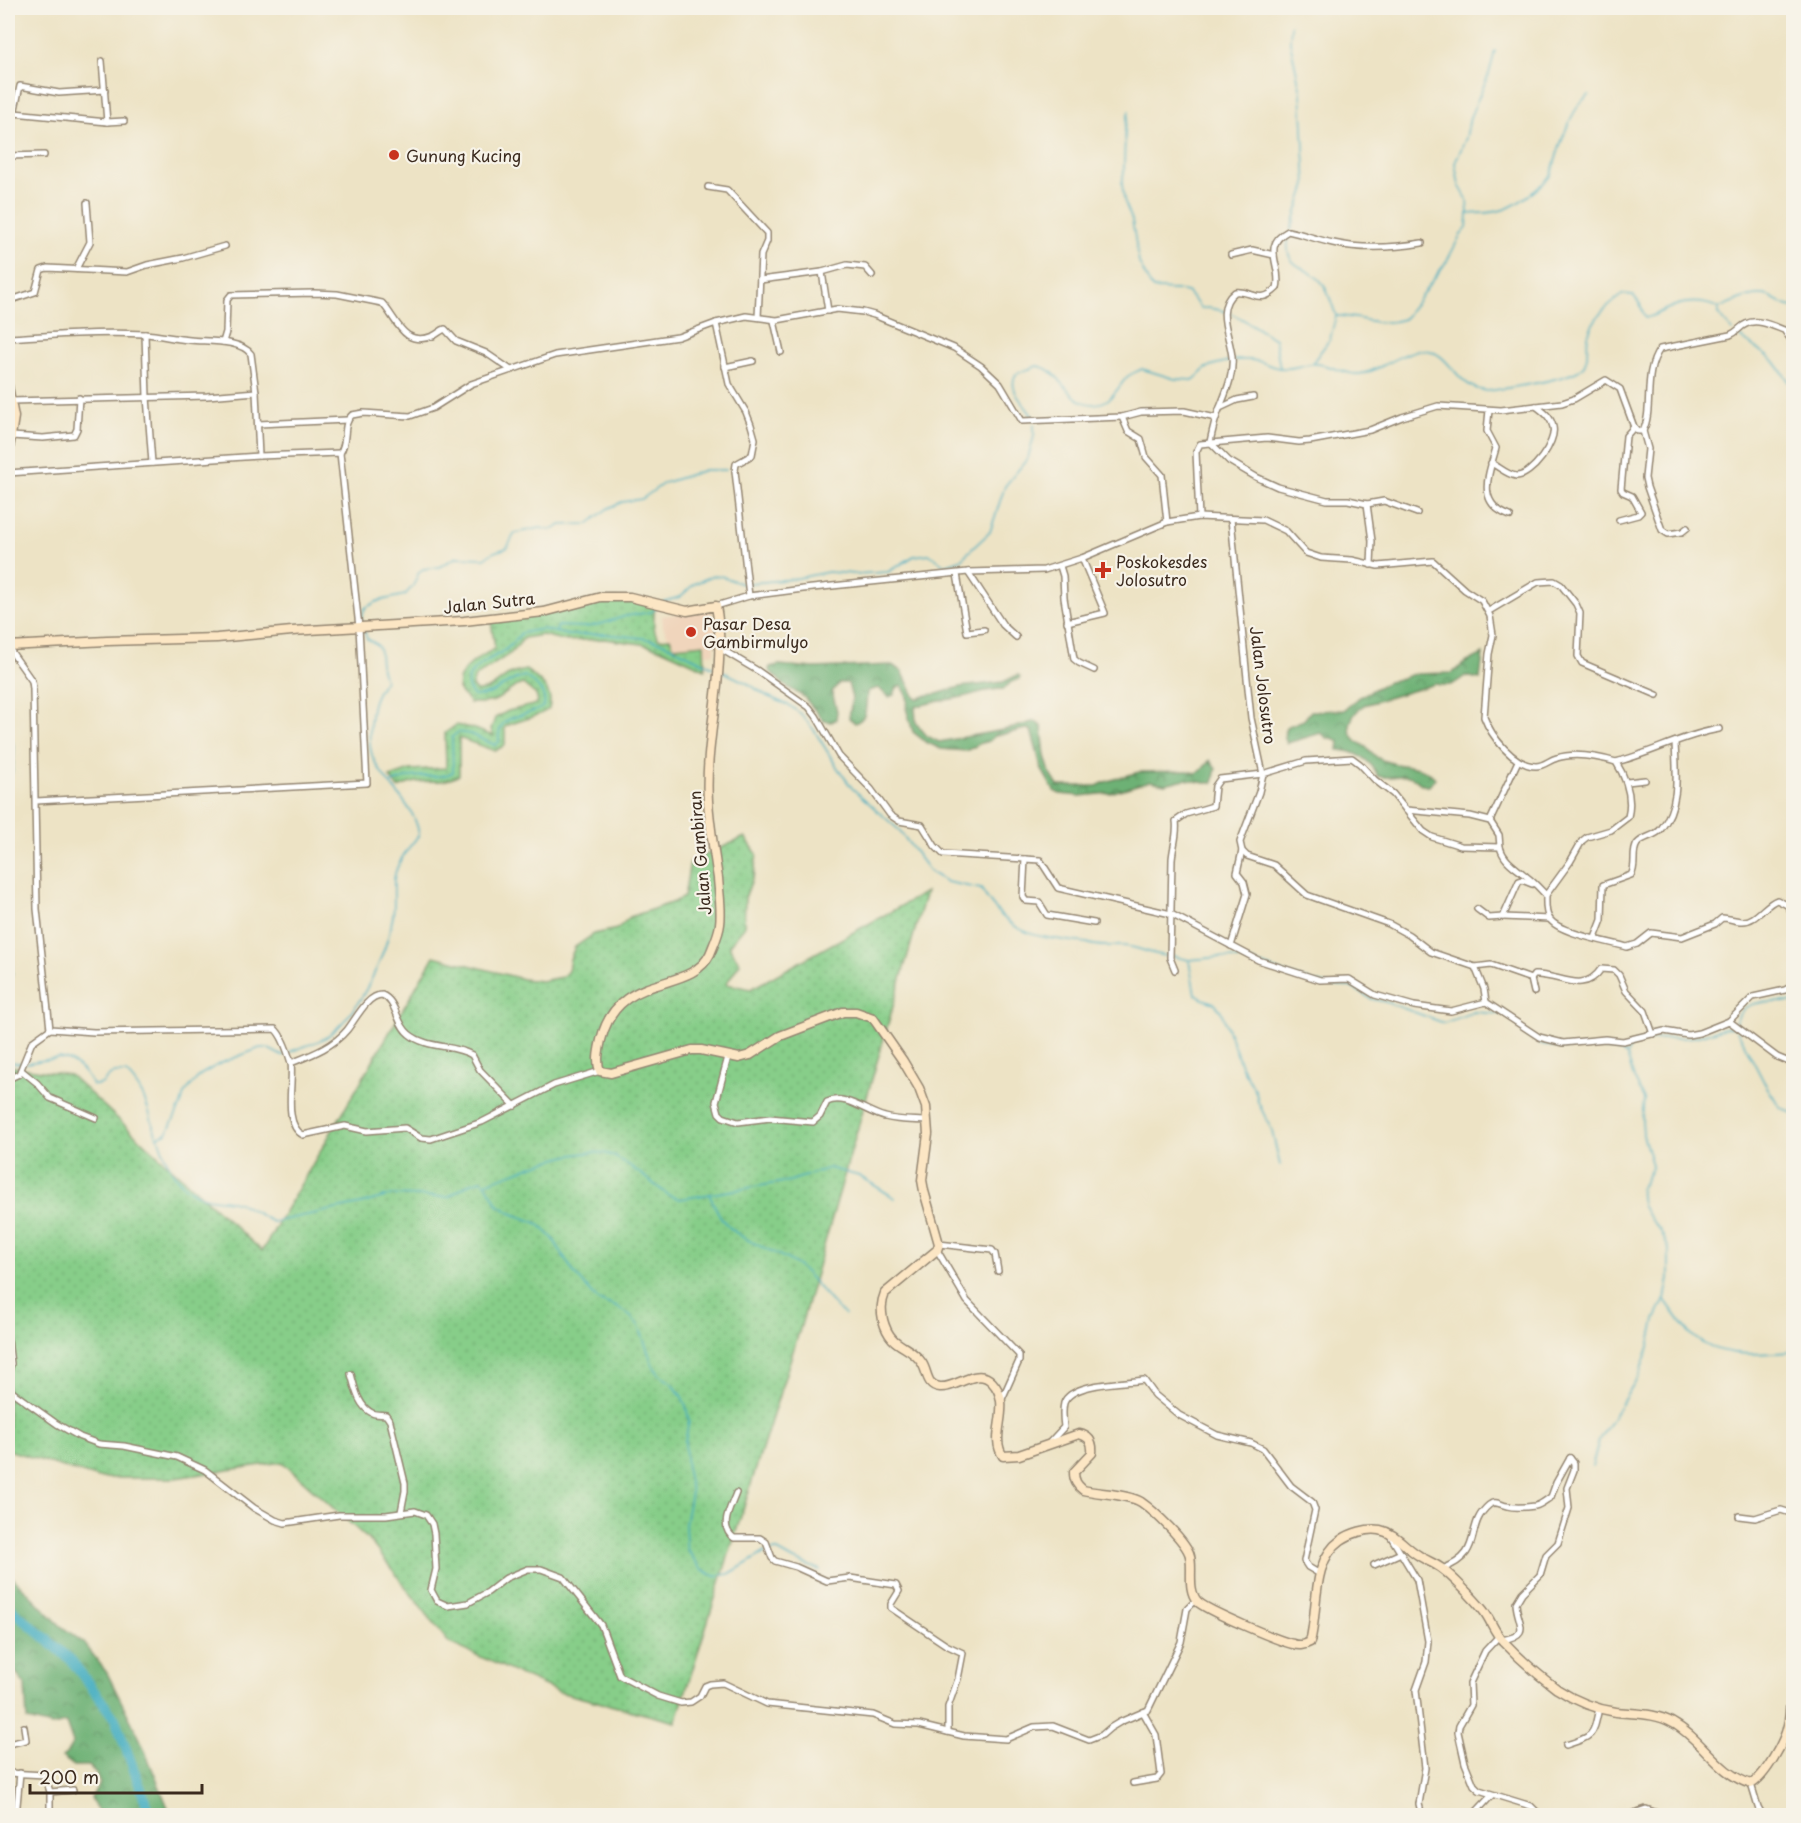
<svg xmlns="http://www.w3.org/2000/svg" width="1801" height="1823" font-family="'Playpen Sans',sans-serif">
<style>
.built{fill:#f0d5bc}
.grass{fill:url(#grass-dots);stroke:#617c54;stroke-width:1.5}
.forest{fill:url(#forest-crowns);stroke:#546e4a;stroke-width:1.5}
.lines{fill:none;stroke-linecap:round;stroke-linejoin:round}
.stream{stroke:#41acc0;stroke-width:1.5}
.river{stroke:#41acc0;stroke-width:10}
.street-casing{stroke:#948672;stroke-width:8}
.secondary-casing{stroke:#948672;stroke-width:11}
.street{stroke:#fff;stroke-width:5}
.secondary{stroke:#fce6c4;stroke-width:8}
.poi-dot{fill:#c8321e;stroke:#f7f3e8;stroke-width:2}
.labels{text-anchor:middle;dominant-baseline:central;stroke-width:4.5;stroke-linejoin:round;paint-order:stroke}
.poi-label{font-size:16px;fill:#3b2a1e;stroke:#f7f3e8;text-anchor:start}
.street-label{font-size:16px;fill:#3b2a1e;stroke:#f7f3e8}
</style>
<defs>
<pattern id="grass-dots" width="8" height="8" patternUnits="userSpaceOnUse" patternTransform="scale(1.5)"><rect width="8" height="8" fill="#87ce89"/><path d="M2 2h.1M6 6h.1" fill="none" stroke="#75b176" stroke-width="1.8" stroke-linecap="round"/></pattern>
<pattern id="forest-crowns" width="20" height="18" patternUnits="userSpaceOnUse" patternTransform="scale(1.5)"><rect width="20" height="18" fill="#6db175"/><path d="M2 6a3 3 0 1 1 6 0M12 15a3 3 0 1 1 6 0" fill="none" stroke="#5b905f"/></pattern>
</defs>
<rect width="100%" height="100%" fill="#f7f3e8"/>
<filter id="ink" filterUnits="userSpaceOnUse"><feTurbulence type="fractalNoise" baseFrequency=".0167" numOctaves="2"/><feDisplacementMap in="SourceGraphic" scale="12" xChannelSelector="R" yChannelSelector="G"/><feConvolveMatrix kernelMatrix="1 2 1 2 8 2 1 2 1" color-interpolation-filters="sRGB"/></filter>
<filter id="wash" filterUnits="userSpaceOnUse"><feTurbulence type="fractalNoise" baseFrequency=".008" numOctaves="4" result="noise"/><feDisplacementMap in="SourceGraphic" scale="24" xChannelSelector="R" yChannelSelector="G"/><feGaussianBlur stdDeviation="1.35" result="paint"/><feColorMatrix in="noise" values="0 0 0 0 0 0 0 0 0 0 0 0 0 0 0 0 0 1.4 0 .05"/><feComposite in="paint" operator="in"/></filter>
<g filter="url(#wash)">
<rect width="100%" height="100%" fill="#ede3c5"/>
<!-- built -->
<polygon class="built" points="711,610 715,619 715,653 706,654 704,644 674,647 663,627 662,616"/>
<!-- grass -->
<g class="grass">
<path d="M616 599 655 605C654 616 651 630 659 639L670 638 674 647 704 644 705 669 661 649 642 644 604 639 567 641 542 635 524 638 511 653 475 677 472 686 476 691C492 692 498 680 511 674 516 672 522 671 526 670 540 681 554 690 549 709 535 719 520 719 505 727V745L495 751 459 738V775C443 785 429 779 412 783 407 784 402 786 398 788L390 777 410 770 446 768 445 733 456 725 472 728 493 736 491 729 495 718 508 711 533 705 538 702 536 695 523 684C512 686 506 695 496 700 488 704 480 703 470 703 468 700 462 695 460 692 451 672 482 656 495 648L491 621 593 601Z"/>
<polygon points="745,837 757,854 754,874 745,898 744,927 730,944 730,948 740,963 726,984 751,989 926,892 800,1329 676,1722 559,1692 449,1643 370,1541 282,1462 175,1478 98,1478 8,1450 8,1066 70,1075 262,1251 434,956 523,979 541,981 562,977 568,971 570,959 575,947 594,934 617,929 630,917 674,902 684,897 690,862"/>
</g>
<!-- forest -->
<g class="forest">
<path d="M1483 654 1480 679 1465 676C1452 686 1450 687 1435 684L1364 705C1353 713 1343 728 1356 740 1359 744 1364 745 1367 748 1371 751 1374 756 1378 758 1395 769 1420 761 1435 778L1429 786C1419 787 1417 777 1408 776 1397 775 1388 779 1378 776 1370 759 1357 751 1338 750L1339 741 1332 738H1327L1321 733 1287 743C1284 738 1284 732 1286 727L1304 720 1311 711 1344 710 1361 696 1386 683 1414 674 1451 673 1457 670 1463 664Z"/>
<path d="M779 665 814 668 892 665 902 671 915 698 917 699 927 695 937 694 960 687 1003 682 1018 675 1020 677 1019 679 1011 682 1004 689C983 689 976 695 957 698 942 701 931 702 915 707L916 723 927 736 939 742 1013 728 1035 721 1042 727 1045 756 1050 773 1058 786H1097L1105 782 1139 772 1188 771 1196 773 1201 771 1210 760 1216 768 1213 783H1205L1185 779 1165 784 1150 781 1110 793 1080 796 1060 794 1054 791 1042 770 1031 730 1026 729 995 736 989 741 981 743 966 751 941 749 926 742 913 732 906 708 908 701 906 693 902 686 897 687 894 695 889 697 878 688 868 691C864 704 870 717 855 723L849 718 852 698 848 683H839L832 692 837 711 836 719 832 722 824 721 804 697 783 684 769 670 770 667Z"/>
<polygon points="8,1573 61,1626 84,1643 107,1673 140,1739 171,1815 119,1815 114,1811 98,1812 91,1798 100,1784 96,1773 89,1766 74,1766 62,1757 67,1753 73,1743 66,1723 52,1726 27,1720 25,1685 10,1664 8,1653"/>
</g>
<g class="lines">
<!-- stream -->
<g class="stream">
<polyline points="1291,25 1290,42 1301,92 1306,185 1291,230"/>
<path d="M1129 111 1125 128 1124 172 1122 184 1124 200 1132 220 1139 263 1151 287 1156 289 1176 290 1187 292 1201 308C1234 308 1248 324 1275 339L1280 368"/>
<path d="M1468 214C1482 213 1498 213 1510 207 1524 200 1541 187 1551 175 1558 152 1569 109 1589 95"/>
<path d="M1289 235C1281 272 1310 264 1323 284 1329 293 1332 305 1336 315"/>
<polyline points="1718,308 1718,314 1733,331"/>
<polyline points="1736,334 1774,361 1794,388"/>
<path d="M1313 362 1330 339 1336 316C1361 316 1377 328 1404 319L1447 261 1460 236 1467 228 1468 214 1467 199 1459 185 1455 163 1466 138 1470 117 1489 74 1495 51"/>
<path d="M1034 419C1027 405 1006 391 1016 374L1037 366C1062 369 1067 404 1094 404 1112 403 1116 390 1126 378 1129 374 1136 372 1142 369L1175 379 1193 380C1198 377 1202 371 1207 368 1222 361 1242 358 1257 361 1264 362 1271 367 1279 368 1290 370 1300 365 1311 364 1325 362 1341 373 1356 374 1376 375 1405 348 1425 350 1452 353 1455 389 1488 391 1507 388 1570 380 1582 368 1590 359 1586 346 1588 336 1593 317 1608 305 1623 294L1633 295 1640 304 1645 318C1653 317 1659 312 1667 309 1683 301 1703 300 1718 308 1732 303 1752 291 1768 296 1777 299 1783 307 1794 307"/>
<polyline points="662,602 680,597 694,584 712,576 721,576 742,584 793,579 828,572 855,574 888,572 914,556 929,554 945,565 960,560 990,532 1005,486 1028,458 1034,436 1034,424"/>
<polyline points="362,622 361,618 365,608 378,601 405,595 413,586 419,572 423,569 439,567 457,557 485,558 494,552 507,548 515,533 540,528 550,530 561,525 588,524 607,509 622,502 642,499 664,483 705,470 726,470"/>
<polyline points="556,632 558,626 586,627 601,624 626,616 651,612 657,608"/>
<path d="M722 671 747 683 767 696 790 706 801 714 814 730 837 767 852 788 899 830 930 872 947 882 981 889C1010 937 1036 937 1087 943 1100 949 1116 944 1130 947 1143 949 1154 955 1168 956"/>
<path d="M392 783C398 781 404 778 410 777 425 774 440 780 453 772L452 737 458 732 470 734 495 745 499 742C496 710 525 720 544 706 547 691 534 684 525 676 504 680 497 697 474 696 453 674 488 661 505 650 511 646 516 639 521 633L542 629 568 635 605 634 643 638 663 643 715 668"/>
<polyline points="1172,956 1189,960 1220,957 1247,960 1303,979 1332,986 1351,987 1372,999 1386,1002 1444,1023 1474,1012 1500,1014"/>
<polyline points="1189,961 1195,994 1203,999 1214,1003 1221,1011 1242,1068 1256,1092 1258,1102 1272,1131 1280,1165"/>
<path d="M1736 1023C1742 995 1773 1004 1794 1002"/>
<path d="M1519 1027C1526 1033 1533 1040 1542 1044 1569 1054 1601 1041 1627 1055"/>
<polyline points="1737,1030 1764,1082 1780,1107 1794,1114"/>
<path d="M290 1052C302 1046 316 1044 328 1036 361 1011 386 956 393 916 395 904 393 891 394 879 396 863 409 847 419 835 416 805 385 785 374 760 369 750 369 738 370 727 371 706 373 697 385 680 384 675 381 669 381 664 379 650 383 646 367 639L364 630"/>
<polyline points="8,1062 21,1063"/>
<path d="M26 1063 59 1058C76 1061 83 1070 93 1085 106 1087 104 1076 115 1073 119 1073 122 1073 126 1073 147 1093 148 1112 157 1137L167 1133 181 1105 184 1094 200 1075 221 1063 260 1048H267L282 1056 285 1054"/>
<path d="M158 1137C167 1165 177 1190 208 1198 217 1200 227 1200 236 1202 249 1206 260 1217 273 1222L361 1204 391 1195 448 1197 471 1183 481 1180 485 1183C515 1173 586 1142 613 1156 631 1164 652 1184 670 1196L680 1199 790 1181 829 1168 859 1176 895 1198"/>
<polyline points="486,1184 498,1205 511,1213 537,1223 552,1237 574,1273 598,1300 619,1308 631,1317 639,1326 653,1366 660,1375 673,1384 682,1397 686,1406 689,1421 685,1442 687,1472 691,1492 685,1524 686,1543 687,1549 700,1568 714,1576 729,1574 766,1552 776,1550 794,1560 820,1570"/>
<path d="M709 1194C713 1202 717 1212 722 1219 740 1244 781 1250 804 1271 819 1285 829 1303 845 1315"/>
<path d="M1665 1300C1674 1312 1683 1327 1694 1337 1720 1360 1762 1353 1794 1352"/>
<path d="M1592 1466 1599 1440 1638 1377 1649 1347 1655 1320 1665 1299 1669 1279V1249L1660 1230 1650 1219 1642 1205 1640 1189 1651 1170 1652 1165 1643 1135 1642 1119 1644 1099 1634 1078 1627 1055 1629 1048C1648 1035 1672 1040 1693 1037 1708 1035 1719 1027 1734 1027"/>
</g>
<!-- river -->
<g class="river">
<polyline points="8,743 10,750 8,771"/>
<polyline points="8,956 8,973"/>
<polyline points="8,1606 71,1660 115,1719 151,1816"/>
</g>
</g>
</g>
<g filter="url(#ink)">
<g class="lines">
<defs>
<g id="street">
<polyline points="102,61 107,122"/>
<polyline points="14,113 107,122 124,121"/>
<polyline points="8,156 44,155"/>
<polyline points="8,159 10,132 20,86 59,93 105,90"/>
<polyline points="708,187 727,190 767,233 767,241 761,255 758,317"/>
<polyline points="1231,255 1252,250 1274,255"/>
<polyline points="76,269 90,242 87,203"/>
<polyline points="822,272 828,311"/>
<polyline points="760,280 822,272 847,265 865,267 872,275"/>
<polyline points="8,301 35,292 41,270 47,268 127,272 147,265 183,258 225,246"/>
<polyline points="774,321 781,352"/>
<polyline points="716,323 746,316 777,320 837,309 863,312 874,315 954,348 981,366 1000,384 1022,421 1122,417 1141,412 1184,411 1216,418"/>
<polyline points="145,334 147,397 152,463"/>
<path d="M8 338C53 335 99 332 145 334 160 335 175 339 190 340 207 342 240 339 251 354L256 392 259 456"/>
<path d="M223 342 226 332 227 300 231 295 314 293 337 294 382 303C397 319 403 348 433 336 438 334 441 330 445 329L456 341 486 353 511 370"/>
<polyline points="725,367 753,361"/>
<polyline points="11,401 207,396 256,392"/>
<polyline points="1220,408 1237,400 1253,397"/>
<path d="M1489 410 1487 431 1496 448C1489 474 1475 503 1510 516"/>
<polyline points="1122,417 1128,431 1141,439 1146,457 1162,475 1167,522"/>
<polyline points="258,424 347,420"/>
<polyline points="1643,431 1648,449 1645,478 1647,487 1662,530 1668,534 1682,532 1687,528"/>
<polyline points="11,436 43,438 74,435 77,429 79,398"/>
<path d="M1210 442C1212 433 1214 423 1217 415 1224 396 1234 378 1232 357 1230 335 1214 308 1235 292 1253 290 1259 306 1277 288 1283 267 1260 246 1288 231 1303 234 1318 240 1333 243 1363 250 1392 248 1422 243"/>
<polyline points="1210,442 1229,461 1256,477 1278,487 1327,500 1348,500 1367,504 1384,501 1417,513"/>
<path d="M340 453C349 441 341 425 352 415L363 413 410 416 433 408 471 384 555 355 678 337 716 323 729 384 746 412 751 425 755 439 752 455 736 464 735 471 749 596"/>
<path d="M1491 463C1498 466 1507 475 1516 476 1531 477 1557 442 1553 427 1551 417 1544 412 1536 406"/>
<polyline points="8,473 259,456 340,453 359,627 367,783 36,801"/>
<polyline points="1367,504 1372,541 1371,565"/>
<path d="M1199 517 1196 452 1200 444 1267 438 1299 442 1310 441 1370 430 1402 417 1438 406 1501 410 1562 403 1574 399 1606 380 1620 389 1634 427 1638 431H1643C1654 409 1642 374 1660 349L1730 335C1739 331 1739 327 1746 324 1757 318 1773 326 1784 330L1794 344"/>
<polyline points="1619,520 1638,515 1641,512 1632,496 1623,492 1621,489 1626,436 1634,427"/>
<polyline points="1060,566 1063,576 1064,598 1074,659 1079,663 1094,670"/>
<polyline points="968,572 1003,625 1016,637"/>
<polyline points="957,574 967,632 984,630"/>
<path d="M716 606 749 596 803 589 968 572 1044 570 1082 558 1167 522 1199 517 1263 520 1286 531 1306 553 1321 558 1352 560 1378 566 1433 561 1465 590 1482 601 1490 616 1493 635 1489 654 1484 717C1491 736 1514 766 1536 766 1544 766 1549 760 1557 758 1575 752 1599 757 1616 762 1626 778 1633 797 1628 817L1611 830 1587 837 1582 841 1570 862 1546 895C1546 902 1545 912 1549 918 1557 933 1610 942 1627 947L1637 944 1651 933 1682 937 1715 924 1722 918C1729 918 1735 921 1742 921 1756 922 1765 904 1777 900L1787 905 1794 915"/>
<polyline points="1489,611 1538,582 1554,581 1561,585 1576,604 1580,613 1578,656 1582,663 1657,695"/>
<polyline points="1067,622 1105,613 1082,558"/>
<polyline points="8,647 32,681 33,689 37,909 50,1029 32,1042 19,1074 8,1079"/>
<polyline points="721,649 758,671 809,707 816,716 839,756 871,789 890,815 899,821 922,825 935,846 943,854 1040,860 1058,888 1171,914 1258,960 1320,980 1349,979 1375,995 1414,1006 1451,1011 1486,1002 1539,1037 1563,1043 1605,1039 1623,1041 1664,1031 1688,1035 1699,1033 1729,1021 1777,1057 1794,1064"/>
<path d="M1616 762C1652 753 1683 735 1719 729"/>
<polyline points="1627,782 1645,780"/>
<polyline points="1406,810 1470,816 1490,821 1499,835 1500,847"/>
<polyline points="1490,821 1518,761"/>
<polyline points="1242,851 1247,856 1274,865 1307,895 1389,924 1409,935 1431,952 1475,967 1491,965 1531,979 1534,992"/>
<polyline points="1025,859 1023,897 1026,901 1039,902 1047,915 1094,923"/>
<polyline points="1477,909 1489,918 1503,917 1519,881 1522,880 1532,884"/>
<polyline points="1503,917 1549,919"/>
<path d="M1595 938 1602 920 1603 885 1631 875C1637 866 1631 853 1637 844 1643 836 1655 837 1661 829 1681 804 1676 772 1675 742"/>
<polyline points="1231,946 1247,894 1244,882 1237,873 1242,851 1240,842 1259,792 1263,774 1251,718 1231,519"/>
<polyline points="1475,967 1484,989 1486,1002"/>
<path d="M1175 970 1170 958 1172 859C1173 846 1178 834 1176 821L1186 814 1213 806 1215 786 1220 779 1263 774 1306 761 1352 758 1360 764 1375 780 1393 794 1423 831 1432 837 1461 846 1500 847C1504 862 1516 867 1527 877 1534 882 1540 889 1546 895"/>
<path d="M1531 979 1534 975C1558 973 1583 996 1601 969L1614 970 1619 975 1626 991 1645 1011 1653 1034"/>
<polyline points="1729,1021 1753,997 1785,990 1794,985"/>
<path d="M50 1029 94 1032 275 1029C283 1036 288 1053 291 1063 294 1081 282 1124 303 1135L345 1126 367 1131 405 1128 421 1138 431 1139 482 1122 554 1085 600 1071"/>
<path d="M728 1057 716 1102 719 1113 723 1117 738 1122 770 1118 813 1122 820 1116 827 1102C845 1093 867 1113 885 1117 899 1121 914 1120 928 1121"/>
<path d="M291 1063C311 1055 333 1047 347 1030 356 1019 367 995 382 995 397 1001 396 1024 409 1034 427 1049 453 1044 472 1055L480 1070 515 1106"/>
<polyline points="21,1070 37,1083 50,1098 96,1118"/>
<polyline points="939,1244 992,1250 995,1254 998,1271"/>
<polyline points="937,1250 967,1301 1019,1355 1019,1361 1002,1399"/>
<polyline points="8,1340 11,1364 8,1375"/>
<path d="M351 1374C355 1388 358 1406 372 1413 376 1415 382 1414 386 1415L390 1421 405 1483V1491L401 1512"/>
<polyline points="8,1389 57,1424 80,1437 99,1444 124,1446 177,1457 205,1470 254,1508 275,1520 285,1523 339,1515 386,1515 415,1511 426,1515 432,1524 434,1534 436,1569 431,1590 437,1601 448,1606 468,1603 488,1592 506,1578 528,1569 541,1569 563,1577 601,1625 620,1676 658,1696 681,1703 691,1702 700,1696 705,1686 710,1684 723,1683 767,1704 873,1715 895,1724 919,1725 964,1736 1006,1739 1034,1727 1053,1726 1089,1740 1102,1735 1110,1728 1120,1722 1148,1710 1181,1642 1187,1609 1196,1600"/>
<path d="M1050 1442 1064 1427C1063 1419 1062 1411 1064 1403 1071 1382 1126 1383 1144 1380L1155 1395 1179 1415 1217 1435 1251 1443 1263 1449 1291 1486 1312 1502 1315 1510 1304 1561 1308 1567 1320 1574"/>
<path d="M736 1493C731 1507 718 1527 734 1538H760L766 1542 772 1558 775 1561 796 1567 827 1581 850 1578 896 1585 899 1591 891 1604V1608L946 1645 963 1653 958 1679 948 1707V1732"/>
<polyline points="1739,1516 1755,1518 1781,1510 1794,1514"/>
<polyline points="1391,1537 1417,1580 1428,1641 1426,1662 1416,1690 1425,1768 1419,1804 1421,1812 1436,1816"/>
<polyline points="1374,1565 1401,1553"/>
<path d="M1442 1569C1486 1553 1463 1527 1489 1505 1495 1500 1501 1505 1507 1506 1514 1508 1527 1507 1535 1506 1541 1505 1546 1500 1551 1497L1556 1483 1570 1458"/>
<polyline points="1499,1636 1485,1651 1470,1683 1471,1705 1459,1726 1458,1732 1465,1763 1474,1785 1479,1790 1531,1806 1541,1816"/>
<path d="M1502 1640C1533 1634 1517 1624 1516 1603L1522 1593 1540 1575 1546 1555 1558 1543 1569 1508 1567 1488 1574 1470V1463L1570 1458"/>
<polyline points="8,1744 26,1740 24,1727"/>
<path d="M1566 1745C1594 1736 1593 1736 1599 1708"/>
<polyline points="8,1773 45,1775 50,1792 73,1790"/>
<polyline points="1133,1783 1157,1779 1161,1774 1156,1735 1143,1712"/>
<polyline points="1751,1784 1758,1807 1763,1816"/>
<polyline points="16,1816 20,1773"/>
<polyline points="50,1816 50,1792"/>
<polyline points="1470,1816 1475,1813 1492,1795"/>
<polyline points="1625,1816 1646,1809 1665,1816"/>
</g>
<g id="secondary">
<polyline points="8,386 14,417 8,455"/>
<path d="M8 646 107 641 217 638 292 631 464 621 544 612 601 597H630L687 611 716 606C728 670 704 736 708 801 710 827 714 853 718 878 719 893 722 909 720 924 719 934 714 944 710 954 690 995 618 969 601 1040 599 1050 596 1061 600 1071L611 1073 692 1050H701L739 1058 750 1055 780 1036 843 1012H856L873 1018 903 1061 919 1088 926 1107 928 1134 922 1180 924 1191 939 1244 937 1250 885 1293C881 1303 881 1310 883 1320 891 1350 909 1343 922 1363 928 1372 926 1386 940 1387 956 1389 977 1366 992 1382 1014 1405 988 1435 1003 1456L1019 1455 1079 1434C1089 1436 1093 1442 1092 1453L1074 1472C1074 1481 1077 1485 1083 1490 1099 1494 1128 1494 1141 1502 1154 1511 1187 1542 1190 1556 1193 1570 1187 1589 1197 1601 1205 1610 1279 1641 1293 1644 1300 1646 1304 1645 1310 1642 1319 1610 1310 1562 1341 1540 1351 1533 1367 1528 1380 1530 1395 1533 1405 1547 1418 1555 1425 1560 1434 1563 1441 1568 1452 1576 1475 1600 1483 1610 1491 1620 1494 1632 1503 1641 1519 1658 1538 1675 1557 1689 1574 1700 1596 1709 1616 1712 1636 1714 1656 1713 1673 1723 1702 1739 1718 1774 1751 1784 1765 1777 1785 1741 1788 1725 1792 1710 1789 1694 1794 1678"/>
</g>
</defs>
<!-- street casing -->
<use href="#street" class="street-casing"/>
<!-- secondary casing -->
<use href="#secondary" class="secondary-casing"/>
<!-- street -->
<use href="#street" class="street"/>
<!-- secondary -->
<use href="#secondary" class="secondary"/>
</g>
</g>
<!-- markers -->
<g class="poi-dot">
<circle cx="394" cy="155" r="6"/>
<path d="M1100 561h6v6h6v6h-6v6h-6v-6h-6v-6h6z"/>
<circle cx="691" cy="632" r="6"/>
</g>
<g class="labels">
<!-- poi labels -->
<g class="poi-label">
<text x="406" y="155">Gunung Kucing</text>
<text x="1116" y="561">Poskokesdes<tspan x="1116" dy="18">Jolosutro</tspan></text>
<text x="703" y="623">Pasar Desa<tspan x="703" dy="18">Gambirmulyo</tspan></text>
</g>
<!-- street labels -->
<g class="street-label">
<text transform="translate(489 602) rotate(-6)">Jalan Sutra</text>
<text transform="translate(1264 685) rotate(83)">Jalan Jolosutro</text>
<text transform="translate(699 853) rotate(-95)">Jalan Gambiran</text>
</g>
</g>
<!-- margin -->
<rect width="1801" height="1823" fill="none" stroke="#f7f3e8" stroke-width="30"/>
<!-- scale -->
<path d="M30 1784v9h172v-9" fill="none" stroke="#3b2a1e" stroke-width="3"/>
<text x="39" y="1784" font-size="18" fill="#3b2a1e" stroke="#f7f3e8" stroke-width="4.5" paint-order="stroke">200 m</text>
</svg>
